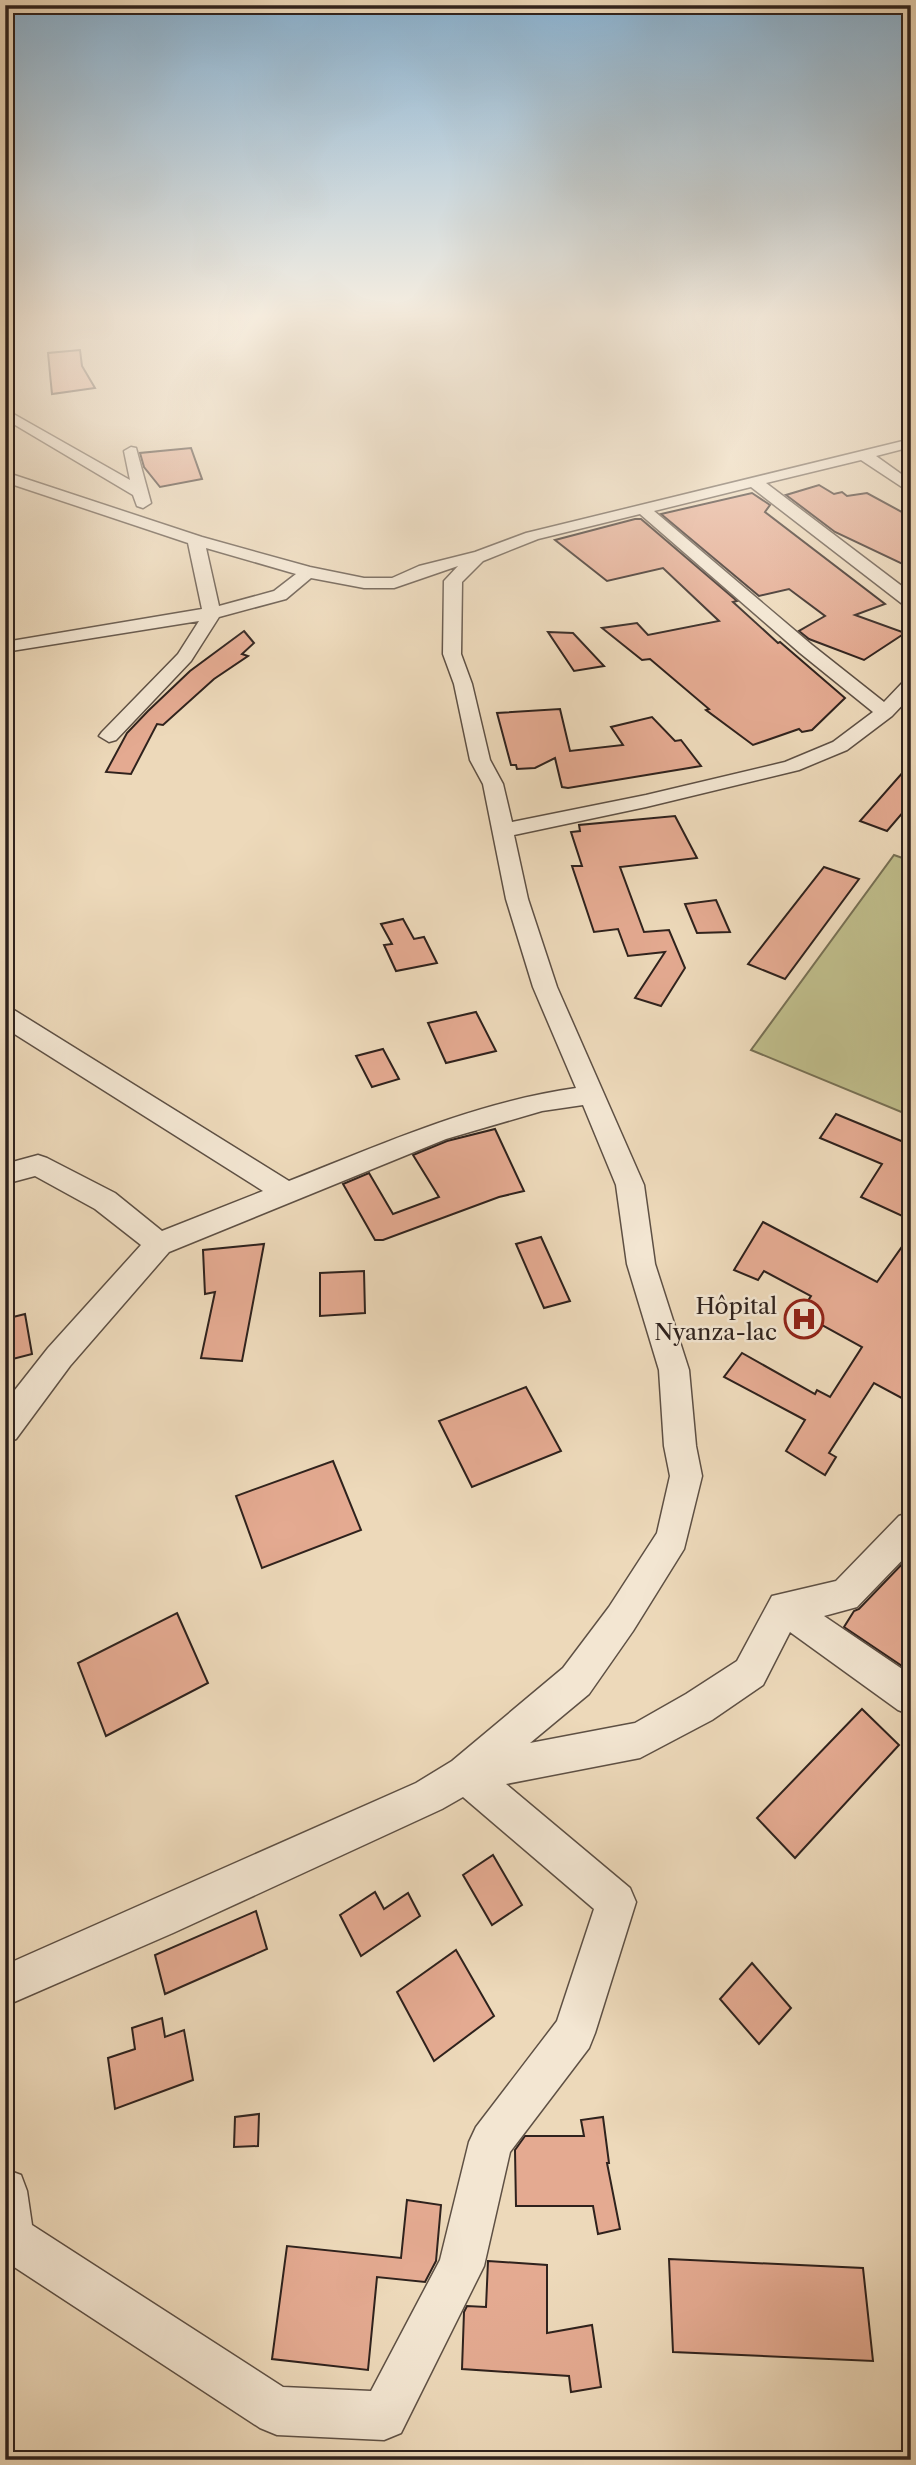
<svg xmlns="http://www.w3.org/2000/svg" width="916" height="2465" font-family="'Libre Caslon Text',serif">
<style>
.green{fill:#bfbd8b;stroke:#777054;stroke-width:2}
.building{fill:#e4aa91;stroke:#2f221d;stroke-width:2}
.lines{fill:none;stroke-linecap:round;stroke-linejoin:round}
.minor-casing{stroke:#5e5044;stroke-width:3}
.minor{fill:#f3e6d2;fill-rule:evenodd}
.labels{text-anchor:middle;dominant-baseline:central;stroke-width:5;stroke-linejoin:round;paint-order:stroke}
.poi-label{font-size:23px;fill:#2f221d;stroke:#f3e6d2;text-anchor:end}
</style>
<rect width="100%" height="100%" fill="#edd9ba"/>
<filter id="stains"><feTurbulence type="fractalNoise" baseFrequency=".00286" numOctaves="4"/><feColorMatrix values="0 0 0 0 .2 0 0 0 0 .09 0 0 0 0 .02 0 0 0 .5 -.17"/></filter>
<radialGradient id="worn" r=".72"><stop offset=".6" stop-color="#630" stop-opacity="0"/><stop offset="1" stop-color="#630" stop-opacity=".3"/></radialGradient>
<!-- green -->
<polygon class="green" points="894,855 911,861 911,1116 751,1050"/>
<!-- building -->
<g class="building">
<polygon points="80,350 82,366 95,388 52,394 48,353"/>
<polygon points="191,448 202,479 160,487 144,467 140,453"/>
<polygon points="819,485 834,494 842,492 847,496 867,493 911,517 911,568 835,532 786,495"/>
<polygon points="752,493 770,505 765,512 885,604 855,615 905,633 864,660 809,639 799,631 825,616 789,589 759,596 661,514"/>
<polygon points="635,519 641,519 737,601 733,602 778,643 780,642 845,698 812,730 802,732 799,729 753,745 706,710 709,709 650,659 642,660 602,628 637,623 648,635 719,621 663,568 607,581 555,540"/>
<polygon points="244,631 254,643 242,654 248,656 214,679 163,725 157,724 131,774 106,772 127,733 148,711 190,671"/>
<polygon points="548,632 573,633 604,666 574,671"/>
<polygon points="560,709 570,751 623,745 611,727 652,717 675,741 681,740 701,766 568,788 562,787 555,758 535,768 517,769 516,765 511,765 497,713"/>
<polygon points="911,763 911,803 887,831 860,821"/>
<polygon points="675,816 697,858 620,867 644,932 669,930 685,968 661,1006 635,998 665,952 628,956 618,929 594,932 572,866 582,866 571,832 580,831 579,825"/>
<polygon points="824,867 859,879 785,979 748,964"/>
<polygon points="716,900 730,932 697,933 685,904"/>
<polygon points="403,919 414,939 424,937 437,963 396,971 384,945 392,944 381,924"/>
<polygon points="476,1012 496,1051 446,1063 428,1023"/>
<polygon points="383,1049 399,1079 372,1087 356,1056"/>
<polygon points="836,1114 911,1145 911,1220 861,1197 882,1164 820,1138"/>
<polygon points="495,1129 524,1191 499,1197 383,1240 375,1240 343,1184 369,1173 393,1214 439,1197 413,1155 447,1141"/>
<polygon points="763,1222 877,1282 911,1234 911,1403 874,1383 829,1453 836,1457 825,1475 786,1451 805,1420 724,1377 742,1353 815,1394 817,1390 830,1397 862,1347 800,1313 811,1296 764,1271 758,1280 734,1270"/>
<polygon points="541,1237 570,1301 544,1308 516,1244"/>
<polygon points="264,1244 242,1361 201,1358 215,1292 205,1294 203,1250"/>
<polygon points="364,1271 365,1313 320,1316 320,1273"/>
<polygon points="25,1314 32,1354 5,1361 5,1319"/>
<polygon points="526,1387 561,1451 472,1487 439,1421"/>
<polygon points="333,1461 361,1530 262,1568 236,1496"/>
<polygon points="905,1561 911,1564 911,1672 844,1627 854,1611 859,1609"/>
<polygon points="177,1613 208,1683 106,1736 78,1663"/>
<polygon points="862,1709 899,1745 795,1858 757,1818"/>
<polygon points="493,1855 522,1905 492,1925 463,1875"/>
<polygon points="375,1892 384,1909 408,1893 420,1916 361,1956 340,1915"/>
<polygon points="256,1911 267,1949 165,1994 155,1955"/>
<polygon points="456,1950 494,2016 434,2061 397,1992"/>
<polygon points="752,1963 791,2008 759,2044 720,1999"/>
<polygon points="162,2018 165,2037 184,2030 193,2080 115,2109 108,2058 135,2049 132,2028"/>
<polygon points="259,2114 258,2146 234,2147 235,2117"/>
<polygon points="603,2117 609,2163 607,2163 620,2229 598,2234 593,2206 516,2206 515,2150 525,2136 584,2136 581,2120"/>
<polygon points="407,2200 441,2205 436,2261 425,2282 377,2277 368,2370 272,2359 287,2246 401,2258"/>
<polygon points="669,2259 863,2268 873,2361 673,2352"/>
<polygon points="488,2261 547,2265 547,2333 592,2325 601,2387 571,2392 569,2376 462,2369 464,2312 467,2306 486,2307"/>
</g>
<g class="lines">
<defs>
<g id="minor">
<polygon points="10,412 130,480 124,451 131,447 136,448 151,503 143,508 137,506 133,495 5,419 5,413"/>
<path d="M911 439V447L876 456 911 481V493L861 460 766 483 911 593V607L905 606 751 487 654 511 812 645 884 702 904 681 911 679V696L892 716 847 750 799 770 646 807 514 835 528 899 557 987 644 1185 655 1264 689 1370 696 1446 702 1476 684 1549 633 1631 589 1694 530 1743 635 1723 686 1694 737 1661 772 1596 836 1581 899 1516 911 1512V1551L857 1607 824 1616 911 1675V1715L898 1710 790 1632 763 1685 712 1720 640 1758 506 1784 630 1888 636 1902 595 2033 589 2048 510 2152 484 2266 401 2433 384 2440 277 2435 260 2428 5 2261V2169L21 2175 27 2191 32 2225 283 2387 371 2391 440 2260 469 2142 476 2127 557 2021 594 1909 463 1797 442 1809 173 1933 5 2006V1965L416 1783 452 1761 563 1668 609 1607 657 1533 670 1476 664 1446 659 1370 627 1264 616 1185 583 1105 542 1111 446 1139 169 1252 70 1366 16 1439 5 1443V1403L11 1395 48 1348 141 1245 95 1209 35 1176 5 1184V1164L38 1155 47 1158 115 1193 162 1231 263 1191 5 1028V1008L14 1010 289 1181C382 1144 476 1102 576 1088L533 987 506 899 483 784 470 760 454 684 443 654 444 581 458 566 394 588H364L311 578 286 599 219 617 191 661 116 740 109 742 99 736 102 732 178 654 199 621 5 652V642L202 609 188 543 5 482V472L202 537 310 567 364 578H392L419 566 475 552 526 533ZM640 514 800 653 873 712 833 742 785 762 646 795 512 822 503 784 490 760 472 684 461 654 462 582 483 561 538 539ZM206 548 296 574 274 591 219 606Z"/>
</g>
</defs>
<!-- minor casing -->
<use href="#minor" class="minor-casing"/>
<!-- minor -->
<use href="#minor" class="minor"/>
</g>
<!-- sky -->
<linearGradient id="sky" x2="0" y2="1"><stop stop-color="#8ab5d6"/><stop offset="0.48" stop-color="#f7eee0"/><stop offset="1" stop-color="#f7eee0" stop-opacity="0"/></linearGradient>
<rect width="916" height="658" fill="url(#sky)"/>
<!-- icons -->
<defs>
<symbol id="hospital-ring" viewBox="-11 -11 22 22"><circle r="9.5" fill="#f3e6d2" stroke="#8f2418" stroke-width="1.5"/><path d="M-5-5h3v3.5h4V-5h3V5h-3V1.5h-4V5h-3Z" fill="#8f2418"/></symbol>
</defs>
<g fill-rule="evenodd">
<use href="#hospital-ring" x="782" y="1297" width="44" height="44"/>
</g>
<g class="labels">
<!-- poi labels -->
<g class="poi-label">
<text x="777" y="1306">Hôpital<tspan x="777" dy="26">Nyanza-lac</tspan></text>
</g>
</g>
<!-- margin -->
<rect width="916" height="2465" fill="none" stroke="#edd9ba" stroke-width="28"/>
<rect x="7" y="7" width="902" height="2451" fill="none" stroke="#2f221d" stroke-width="3.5"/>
<rect x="14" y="14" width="888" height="2437" fill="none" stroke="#2f221d" stroke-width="2"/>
<rect width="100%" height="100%" filter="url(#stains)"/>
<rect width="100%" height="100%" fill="url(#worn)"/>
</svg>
